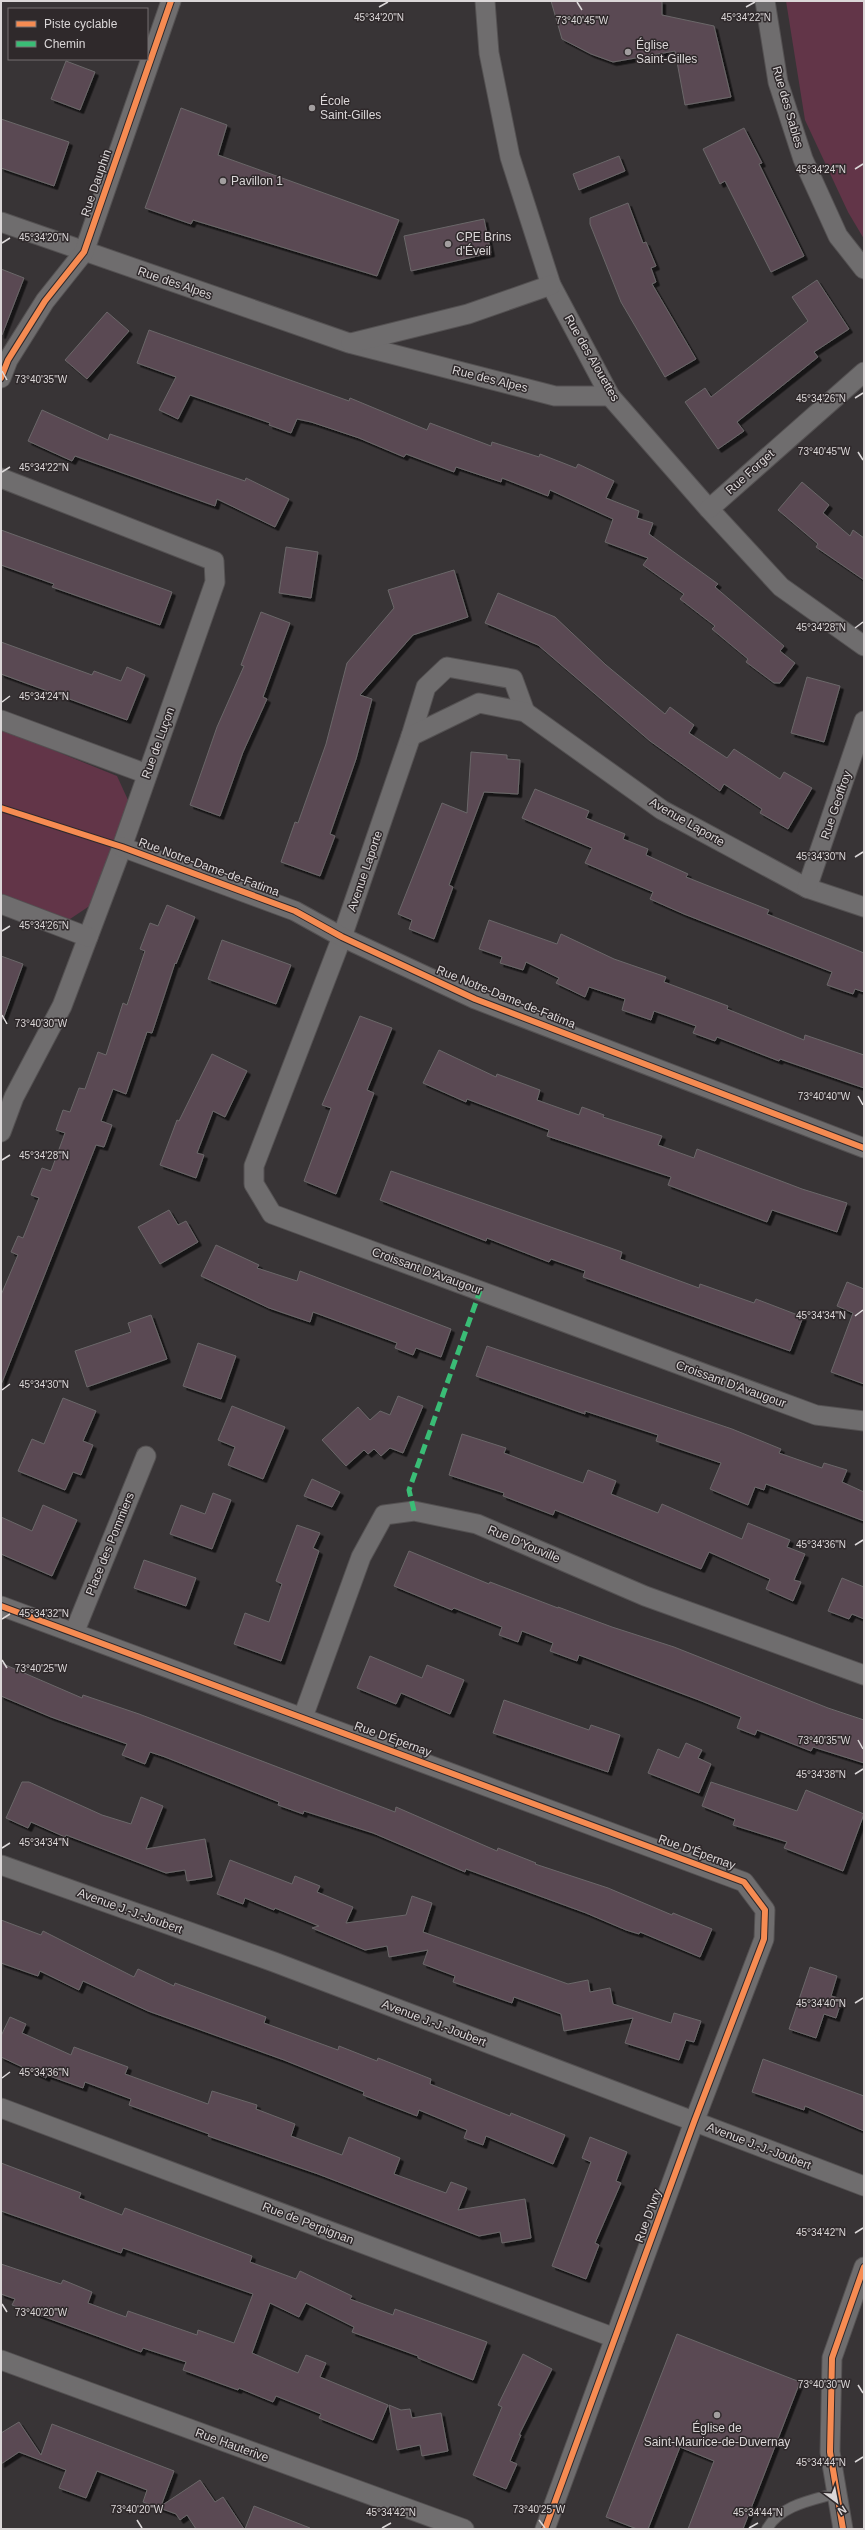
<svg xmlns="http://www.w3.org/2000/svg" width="865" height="2530" font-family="Helvetica,sans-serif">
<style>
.green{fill:#623548}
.building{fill:#5a4a52;stroke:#6a6769;filter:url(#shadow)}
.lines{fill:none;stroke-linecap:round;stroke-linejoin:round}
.lane-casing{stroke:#545152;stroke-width:12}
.street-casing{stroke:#545152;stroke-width:21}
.lane{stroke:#6f6d6e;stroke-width:10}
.street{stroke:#6f6d6e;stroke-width:19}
.quiet{stroke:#3abd76;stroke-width:5;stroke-dasharray:10 5;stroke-linecap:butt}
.cycleway-casing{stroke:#2f292b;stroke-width:8}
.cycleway{stroke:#f68b52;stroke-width:6}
.ticks{fill:none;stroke:#dbd7d8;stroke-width:1.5}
.poi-dot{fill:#a29e9f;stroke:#2f292b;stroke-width:1.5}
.labels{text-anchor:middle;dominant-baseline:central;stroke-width:3;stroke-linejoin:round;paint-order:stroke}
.poi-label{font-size:12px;fill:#dbd7d8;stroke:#2f292b;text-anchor:start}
.street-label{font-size:12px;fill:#dbd7d8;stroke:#2f292b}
.ticks-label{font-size:10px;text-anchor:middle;fill:#dbd7d8;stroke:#2f292b;stroke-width:3;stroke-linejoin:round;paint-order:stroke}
</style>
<defs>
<filter id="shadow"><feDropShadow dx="3.5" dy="3.5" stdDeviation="0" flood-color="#0009"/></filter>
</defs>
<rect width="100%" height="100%" fill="#383436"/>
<!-- green -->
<g class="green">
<polygon points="786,1 864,1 864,239 848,212 805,120"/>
<polygon points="1,729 117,776 133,811 91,905 67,921 1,896"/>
</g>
<!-- building -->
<g class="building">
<polygon points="551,1 662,1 662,15 714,26 731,97 685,105 675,51 613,62 591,54 562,39"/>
<polygon points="66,61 95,72 80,110 51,99"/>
<polygon points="181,108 227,125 218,155 399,220 377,276 193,220 191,224 145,208"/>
<polygon points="1,119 69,142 54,186 1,168"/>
<polygon points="744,128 762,163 759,164 804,256 771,272 725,181 720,184 703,149"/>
<polygon points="619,156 625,171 579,190 573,174"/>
<polygon points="628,203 643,243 646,242 656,266 651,268 656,282 652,284 696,359 665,377 621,302 590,224 590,218"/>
<polygon points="484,219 491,253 411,271 404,236"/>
<polygon points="1,269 24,278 2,335 1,335"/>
<polygon points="817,280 849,329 814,352 818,357 737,422 744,431 718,449 685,402 705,388 711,397 808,321 792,297"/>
<polygon points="107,312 129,331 87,379 65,360"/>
<polygon points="149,330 349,401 350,398 427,430 430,423 491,446 492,442 539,457 540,454 576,468 578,464 614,481 606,498 639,511 637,518 653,523 649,534 718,584 715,587 784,646 780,651 795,663 780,683 774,683 746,662 748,659 712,629 715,626 680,599 684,594 643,565 648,558 605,542 613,519 550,490 548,496 502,478 501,482 456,467 454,472 406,454 404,457 359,438 311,422 297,419 291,433 269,425 270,423 190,395 178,419 159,410 176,377 137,363"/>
<polygon points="42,410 108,440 110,434 245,481 246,478 289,499 275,527 217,499 215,506 75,456 72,461 28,441"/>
<polygon points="802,482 829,505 823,513 850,536 853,530 864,538 864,580 816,547 818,544 778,510"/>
<polygon points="1,530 172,592 160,625 52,587 54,584 1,565"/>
<polygon points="286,547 318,552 311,598 279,593"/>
<polygon points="454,570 468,617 413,635 360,695 372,699 356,759 330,834 335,836 320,876 281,862 295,822 298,823 326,744 347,663 394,608 388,590"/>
<polygon points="498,593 555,617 606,665 665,714 670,707 694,725 689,733 727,758 734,749 780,779 784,772 812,788 788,829 760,813 762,809 724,784 720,791 650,741 538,645 485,623"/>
<polygon points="261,612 290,623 263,697 267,699 243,752 220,816 190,805 217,727 244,666 241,665"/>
<polygon points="1,642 92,675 94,671 121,681 127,667 145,675 127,720 1,674"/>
<polygon points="807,677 840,686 824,742 791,733"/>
<polygon points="471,752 507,755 507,759 520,760 518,794 484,792 449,885 453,887 434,939 409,929 412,920 398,914 442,803 467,813"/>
<polygon points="535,789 589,811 586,818 625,834 623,839 648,849 646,855 688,874 686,877 769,910 767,914 864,953 864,992 855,989 853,994 827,985 832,972 684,914 650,899 653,892 585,863 592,848 522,818"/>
<polygon points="167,905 195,917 176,964 175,963 152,1033 147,1032 126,1094 113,1089 101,1121 112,1125 104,1147 96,1145 1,1385 1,1295 18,1255 11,1252 18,1236 23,1238 39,1198 31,1195 42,1168 51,1171 65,1133 56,1130 63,1110 70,1112 79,1088 85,1089 98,1052 106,1055 123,1003 127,1005 145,951 140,949 150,923 158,926"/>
<polygon points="489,920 557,944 561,934 614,959 666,977 664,982 728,1006 727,1009 804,1040 805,1035 864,1055 864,1088 780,1059 779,1061 717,1037 715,1041 693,1033 696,1026 654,1011 651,1020 622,1010 625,999 589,987 585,997 556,983 559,978 526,962 523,970 500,963 502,957 479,949"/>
<polygon points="222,940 291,965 276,1004 208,979"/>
<polygon points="1,956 23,964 3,1019 1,1019"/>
<polygon points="360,1016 392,1028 367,1090 374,1093 336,1194 304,1181 331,1108 322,1105"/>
<polygon points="439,1050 496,1077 497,1074 540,1090 537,1100 579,1115 582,1107 604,1115 603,1117 662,1136 658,1145 694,1158 697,1149 802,1189 847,1203 837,1232 772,1210 767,1222 668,1185 671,1177 547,1136 549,1130 467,1099 466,1102 423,1083"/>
<polygon points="212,1054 247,1071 225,1117 213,1111 197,1153 204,1155 196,1178 160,1165 177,1120 179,1121"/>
<polygon points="391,1171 622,1252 620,1259 699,1288 700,1284 754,1303 756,1299 803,1317 790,1351 583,1277 585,1271 551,1259 549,1262 487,1238 486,1241 380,1200"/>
<polygon points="169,1210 178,1225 186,1221 198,1242 160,1264 138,1227"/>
<polygon points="216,1245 259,1265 257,1268 297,1281 300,1271 451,1329 441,1357 416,1348 413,1355 395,1348 397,1343 313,1312 310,1322 269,1308 201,1276"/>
<polygon points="847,1282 864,1289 864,1384 831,1372 853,1313 837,1306"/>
<polygon points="151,1315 167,1359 87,1387 75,1351 131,1332 128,1323"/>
<polygon points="198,1343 236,1356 221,1399 183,1386"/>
<polygon points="487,1346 732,1429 781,1449 779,1453 822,1468 824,1463 847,1470 842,1482 864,1492 864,1521 766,1484 764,1490 755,1487 748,1505 710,1489 721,1463 656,1441 658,1435 585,1411 585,1414 476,1376"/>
<polygon points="398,1396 423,1406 403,1453 390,1448 381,1456 374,1449 368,1454 364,1450 346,1466 322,1440 358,1407 370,1420 380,1411 390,1415"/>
<polygon points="63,1398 96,1411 83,1441 93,1445 81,1475 73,1472 65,1490 18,1471 32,1439 44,1444"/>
<polygon points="232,1406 285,1427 263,1479 228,1465 235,1447 218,1440"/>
<polygon points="462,1434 506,1448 504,1453 583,1483 588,1470 616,1481 611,1494 658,1513 662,1504 742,1539 748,1523 790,1540 787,1547 805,1554 794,1580 801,1582 793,1601 766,1589 770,1579 709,1552 701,1569 555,1510 553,1515 503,1496 504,1493 449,1475"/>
<polygon points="312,1479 340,1492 332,1507 304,1496"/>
<polygon points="213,1493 231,1500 212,1549 170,1534 181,1505 205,1514"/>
<polygon points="43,1505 77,1520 52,1576 1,1554 1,1517 32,1531"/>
<polygon points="297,1525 320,1533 313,1548 319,1551 281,1661 234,1644 245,1613 269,1622 282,1584 276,1581"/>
<polygon points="409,1551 489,1584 490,1582 558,1608 558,1607 612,1627 674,1647 828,1708 864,1720 864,1763 813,1747 811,1751 757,1730 755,1735 737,1728 741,1717 699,1700 579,1655 577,1661 550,1651 553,1643 522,1631 518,1642 499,1635 502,1627 454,1608 452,1610 394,1586"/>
<polygon points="144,1560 196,1578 186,1606 134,1588"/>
<polygon points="842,1578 864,1587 864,1619 852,1614 849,1619 828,1611"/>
<polygon points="370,1656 422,1678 427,1665 464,1680 450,1714 401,1693 396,1704 357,1688"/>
<polygon points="1,1663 82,1698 83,1695 139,1714 395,1812 396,1807 497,1851 498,1848 536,1863 535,1864 608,1888 672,1915 673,1913 712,1929 700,1957 640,1932 639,1934 626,1930 586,1913 466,1869 465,1872 373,1833 304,1811 303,1814 278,1805 279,1802 165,1757 150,1752 145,1764 122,1755 127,1744 51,1717 1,1696"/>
<polygon points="504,1700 589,1730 591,1725 620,1735 608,1772 493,1733"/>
<polygon points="686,1743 702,1750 698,1758 711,1764 699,1793 648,1773 658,1749 679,1758"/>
<polygon points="22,1782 29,1782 102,1815 131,1824 141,1797 163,1806 146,1849 205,1839 212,1877 187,1881 185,1870 166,1873 66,1835 65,1837 31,1822 28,1828 6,1818"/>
<polygon points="711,1782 797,1811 806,1790 864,1814 843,1871 784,1848 787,1842 733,1825 735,1819 702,1806"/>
<polygon points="230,1860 292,1884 295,1876 320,1886 317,1892 353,1907 346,1923 406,1915 412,1896 432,1903 423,1932 568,1984 588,1980 590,1992 610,1988 613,2004 671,2023 674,2013 701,2021 694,2042 686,2040 679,2060 625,2043 633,2018 564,2031 561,2014 514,1997 512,2003 481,1992 453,1982 455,1976 423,1964 428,1950 389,1957 387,1946 365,1950 312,1928 319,1926 275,1908 274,1910 245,1898 243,1904 217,1894"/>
<polygon points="1,1920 41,1935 43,1931 134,1977 138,1969 174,1986 175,1983 266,2017 264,2023 338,2050 339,2046 377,2061 378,2058 431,2079 430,2084 510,2116 511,2113 565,2135 553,2164 486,2136 483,2145 464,2138 467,2130 419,2110 417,2116 386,2104 363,2095 364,2092 284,2060 148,2011 83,1981 79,1990 40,1971 38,1976 1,1963"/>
<polygon points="810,1967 837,1976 831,1996 842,1999 836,2018 824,2014 816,2038 789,2029"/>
<polygon points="10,2017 26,2024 22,2033 71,2055 74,2047 128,2067 125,2074 208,2104 212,2091 257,2105 256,2109 295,2124 291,2136 342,2155 349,2137 400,2158 394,2174 446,2193 451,2182 467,2188 458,2210 525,2199 531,2238 502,2243 500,2232 479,2236 318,2174 208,2136 209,2134 129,2105 131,2099 85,2082 83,2088 47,2075 46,2078 1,2057 1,2036"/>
<polygon points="763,2059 864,2096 864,2131 805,2106 804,2110 752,2092"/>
<polygon points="590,2137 627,2152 616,2181 621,2183 595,2243 599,2245 586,2279 552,2266 591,2162 582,2158"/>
<polygon points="1,2163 81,2193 79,2198 122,2215 125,2208 252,2256 250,2262 296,2279 300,2271 352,2296 350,2299 393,2315 395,2309 487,2342 473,2380 418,2358 418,2356 352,2332 354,2327 306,2303 299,2317 270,2303 252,2353 298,2373 306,2355 326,2363 320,2377 388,2405 373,2440 319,2418 321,2414 276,2396 273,2402 239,2388 238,2390 183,2370 186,2362 143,2348 141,2352 12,2305 15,2299 1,2294 1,2264 61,2284 63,2280 92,2292 88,2303 126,2317 128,2311 197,2335 198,2330 234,2343 253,2294 123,2248 121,2253 1,2211"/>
<polygon points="677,2334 800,2382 743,2529 688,2529 714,2461 680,2447 648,2529 637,2529 606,2517"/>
<polygon points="523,2354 552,2369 519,2435 521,2435 510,2461 517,2464 506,2489 473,2475 502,2407 498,2405"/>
<polygon points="389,2405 401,2410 410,2409 412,2418 441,2413 448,2451 422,2456 420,2445 397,2450"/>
<polygon points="19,2422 41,2455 52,2424 174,2471 161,2506 200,2480 215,2502 223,2497 244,2529 196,2529 187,2515 180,2520 176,2514 143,2502 147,2490 97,2471 86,2498 59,2488 66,2470 19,2452 1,2464 1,2433"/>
<polygon points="254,2506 310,2528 310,2529 245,2529"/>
</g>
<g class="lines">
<defs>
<path id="lane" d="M767 2529C780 2505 813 2500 837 2493"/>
<g id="street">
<polyline points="485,1 489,53 510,157 551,285 610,396 709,509 781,587 864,646"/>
<polyline points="765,1 778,82 803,159 838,236 864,269"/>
<polyline points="1,222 349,343 555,396 610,396"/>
<polyline points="351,343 468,314 551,285"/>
<polyline points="1,378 8,360 45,301 84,252 171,1"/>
<polyline points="1,478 214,561 215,582 122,847 62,1006 14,1097 1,1132"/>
<polyline points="709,509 864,372"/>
<polyline points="525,712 513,679 447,667 426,687 411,736 342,937 254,1166 254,1184 272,1214 816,1415 864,1421"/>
<polyline points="1,720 147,774"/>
<polyline points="411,736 479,703 525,712 662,810 807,888 864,907"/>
<polyline points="122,847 295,911 342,937 475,999 864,1148"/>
<polyline points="807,888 864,721"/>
<polyline points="1,904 88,937"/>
<polyline points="1,1606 744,1882 765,1910 764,1939 694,2122 545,2529"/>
<polyline points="74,1633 146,1456"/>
<polyline points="303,1717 361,1557 384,1515 414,1511 477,1524 645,1596 864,1675"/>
<polyline points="1,1865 274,1962 864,2186"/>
<polyline points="1,2108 615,2338"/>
<polyline points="1,2360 464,2529"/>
<polyline points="843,2529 830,2452 832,2358 864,2267"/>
</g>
</defs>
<!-- lane casing -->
<use href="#lane" class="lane-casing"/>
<!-- street casing -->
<use href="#street" class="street-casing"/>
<!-- lane -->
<use href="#lane" class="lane"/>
<!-- street -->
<use href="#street" class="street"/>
<!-- quiet -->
<polyline class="quiet" points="414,1511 409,1490 480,1291"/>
<defs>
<g id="cycleway">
<polyline points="1,378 8,360 45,301 84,252 171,1"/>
<polyline points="1,808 122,847 295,911 342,937 475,999 864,1148"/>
<polyline points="1,1606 744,1882 765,1910 764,1939 694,2122 545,2529"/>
<polyline points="843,2529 830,2452 832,2358 864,2267"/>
</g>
</defs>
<!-- cycleway casing -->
<use href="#cycleway" class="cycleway-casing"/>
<!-- cycleway -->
<use href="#cycleway" class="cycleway"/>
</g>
<!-- ticks -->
<path class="ticks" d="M577 2 582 10M379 7 388 2M746 7 755 2M855 169 863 164M2 243 10 238M2 371 7 380M855 398 863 393M858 452 863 460M2 472 10 467M855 628 863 622M2 702 10 696M855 857 863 852M2 931 10 926M2 1015 7 1024M858 1096 863 1105M2 1160 10 1155M855 1316 863 1310M2 1390 10 1384M855 1545 863 1540M2 1619 10 1614M2 1660 7 1668M858 1740 863 1749M855 1774 863 1769M2 1848 10 1843M855 2003 863 1998M2 2078 10 2072M855 2233 863 2228M2 2304 7 2312M858 2385 863 2393M855 2462 863 2457M137 2520 142 2528M539 2520 545 2528M382 2528 391 2523M749 2528 758 2523"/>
<!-- markers -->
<g class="poi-dot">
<circle cx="628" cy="52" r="4"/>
<circle cx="312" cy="108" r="4"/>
<circle cx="223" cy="181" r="4"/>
<circle cx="448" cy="244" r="4"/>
<circle cx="717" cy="2415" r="4"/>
</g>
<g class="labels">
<!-- poi labels -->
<g class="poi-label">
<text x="636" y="45">Église<tspan x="636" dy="14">Saint-Gilles</tspan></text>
<text x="320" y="101">École<tspan x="320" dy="14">Saint-Gilles</tspan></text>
<text x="231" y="181">Pavillon 1</text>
<text x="456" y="237">CPE Brins<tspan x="456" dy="14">d'Éveil</tspan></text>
<text x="717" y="2428" text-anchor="middle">Église de<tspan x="717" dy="14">Saint-Maurice-de-Duvernay</tspan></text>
</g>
<!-- street labels -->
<g class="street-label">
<text transform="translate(788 107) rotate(74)">Rue des Sables</text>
<text transform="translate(96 183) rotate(-71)">Rue Dauphin</text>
<text transform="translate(175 283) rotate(19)">Rue des Alpes</text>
<text transform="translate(592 358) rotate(60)">Rue des Alouettes</text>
<text transform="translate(490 379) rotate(14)">Rue des Alpes</text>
<text transform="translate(750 472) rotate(-42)">Rue Forget</text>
<text transform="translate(158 743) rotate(-70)">Rue de Luçon</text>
<text transform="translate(836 805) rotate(-71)">Rue Geoffroy</text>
<text transform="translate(687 822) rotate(30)">Avenue Laporte</text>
<text transform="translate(209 867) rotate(20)">Rue Notre-Dame-de-Fatima</text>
<text transform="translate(365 871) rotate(-71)">Avenue Laporte</text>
<text transform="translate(506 997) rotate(22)">Rue Notre-Dame-de-Fatima</text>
<text transform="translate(427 1271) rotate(20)">Croissant D'Avaugour</text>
<text transform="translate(731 1384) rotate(20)">Croissant D'Avaugour</text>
<text transform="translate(110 1544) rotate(-68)">Place des Pommiers</text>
<text transform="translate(524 1544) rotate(23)">Rue D'Youville</text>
<text transform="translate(393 1739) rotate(20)">Rue D'Épernay</text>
<text transform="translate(697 1852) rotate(20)">Rue D'Épernay</text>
<text transform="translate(130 1911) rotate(20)">Avenue J.-J.-Joubert</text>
<text transform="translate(434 2023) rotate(21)">Avenue J.-J.-Joubert</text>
<text transform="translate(759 2146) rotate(21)">Avenue J.-J.-Joubert</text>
<text transform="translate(648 2216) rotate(-70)">Rue D'Ivry</text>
<text transform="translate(308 2223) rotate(21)">Rue de Perpignan</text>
<text transform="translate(232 2445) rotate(20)">Rue Hauterive</text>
</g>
</g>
<g class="ticks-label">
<text x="379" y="21">45°34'20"N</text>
<text x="746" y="21">45°34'22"N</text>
<text x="582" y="24">73°40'45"W</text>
<text x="821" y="173">45°34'24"N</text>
<text x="44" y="241">45°34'20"N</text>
<text x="41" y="383">73°40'35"W</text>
<text x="821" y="402">45°34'26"N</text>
<text x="824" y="455">73°40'45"W</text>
<text x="44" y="471">45°34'22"N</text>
<text x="821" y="631">45°34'28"N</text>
<text x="44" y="700">45°34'24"N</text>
<text x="821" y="860">45°34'30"N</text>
<text x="44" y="929">45°34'26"N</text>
<text x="41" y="1027">73°40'30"W</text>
<text x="824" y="1100">73°40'40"W</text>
<text x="44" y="1159">45°34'28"N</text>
<text x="821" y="1319">45°34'34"N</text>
<text x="44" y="1388">45°34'30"N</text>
<text x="821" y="1548">45°34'36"N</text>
<text x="44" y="1617">45°34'32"N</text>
<text x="41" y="1672">73°40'25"W</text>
<text x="824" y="1744">73°40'35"W</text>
<text x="821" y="1778">45°34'38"N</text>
<text x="44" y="1846">45°34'34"N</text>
<text x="821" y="2007">45°34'40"N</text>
<text x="44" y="2076">45°34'36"N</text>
<text x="821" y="2236">45°34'42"N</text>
<text x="41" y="2316">73°40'20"W</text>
<text x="824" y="2388">73°40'30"W</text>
<text x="821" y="2466">45°34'44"N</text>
<text x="137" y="2513">73°40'20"W</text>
<text x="539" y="2513">73°40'25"W</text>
<text x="391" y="2516">45°34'42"N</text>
<text x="758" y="2516">45°34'44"N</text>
</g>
<!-- border -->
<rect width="865" height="2530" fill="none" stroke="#dbd7d8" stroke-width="4"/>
<!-- legend -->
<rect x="8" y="8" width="140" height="52" fill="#2f292b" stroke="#746f70"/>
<rect x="16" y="21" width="20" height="6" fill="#f68b52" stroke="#746f70"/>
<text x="44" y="28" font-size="12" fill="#dbd7d8">Piste cyclable</text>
<rect x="16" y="41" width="20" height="6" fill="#3abd76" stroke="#746f70"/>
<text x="44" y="48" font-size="12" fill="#dbd7d8">Chemin</text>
<!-- north arrow -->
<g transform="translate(837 2502) rotate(148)" stroke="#2f292b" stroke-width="3" paint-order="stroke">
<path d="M0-3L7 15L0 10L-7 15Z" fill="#dbd7d8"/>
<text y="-6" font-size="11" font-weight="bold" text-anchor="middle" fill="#dbd7d8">N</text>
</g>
</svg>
